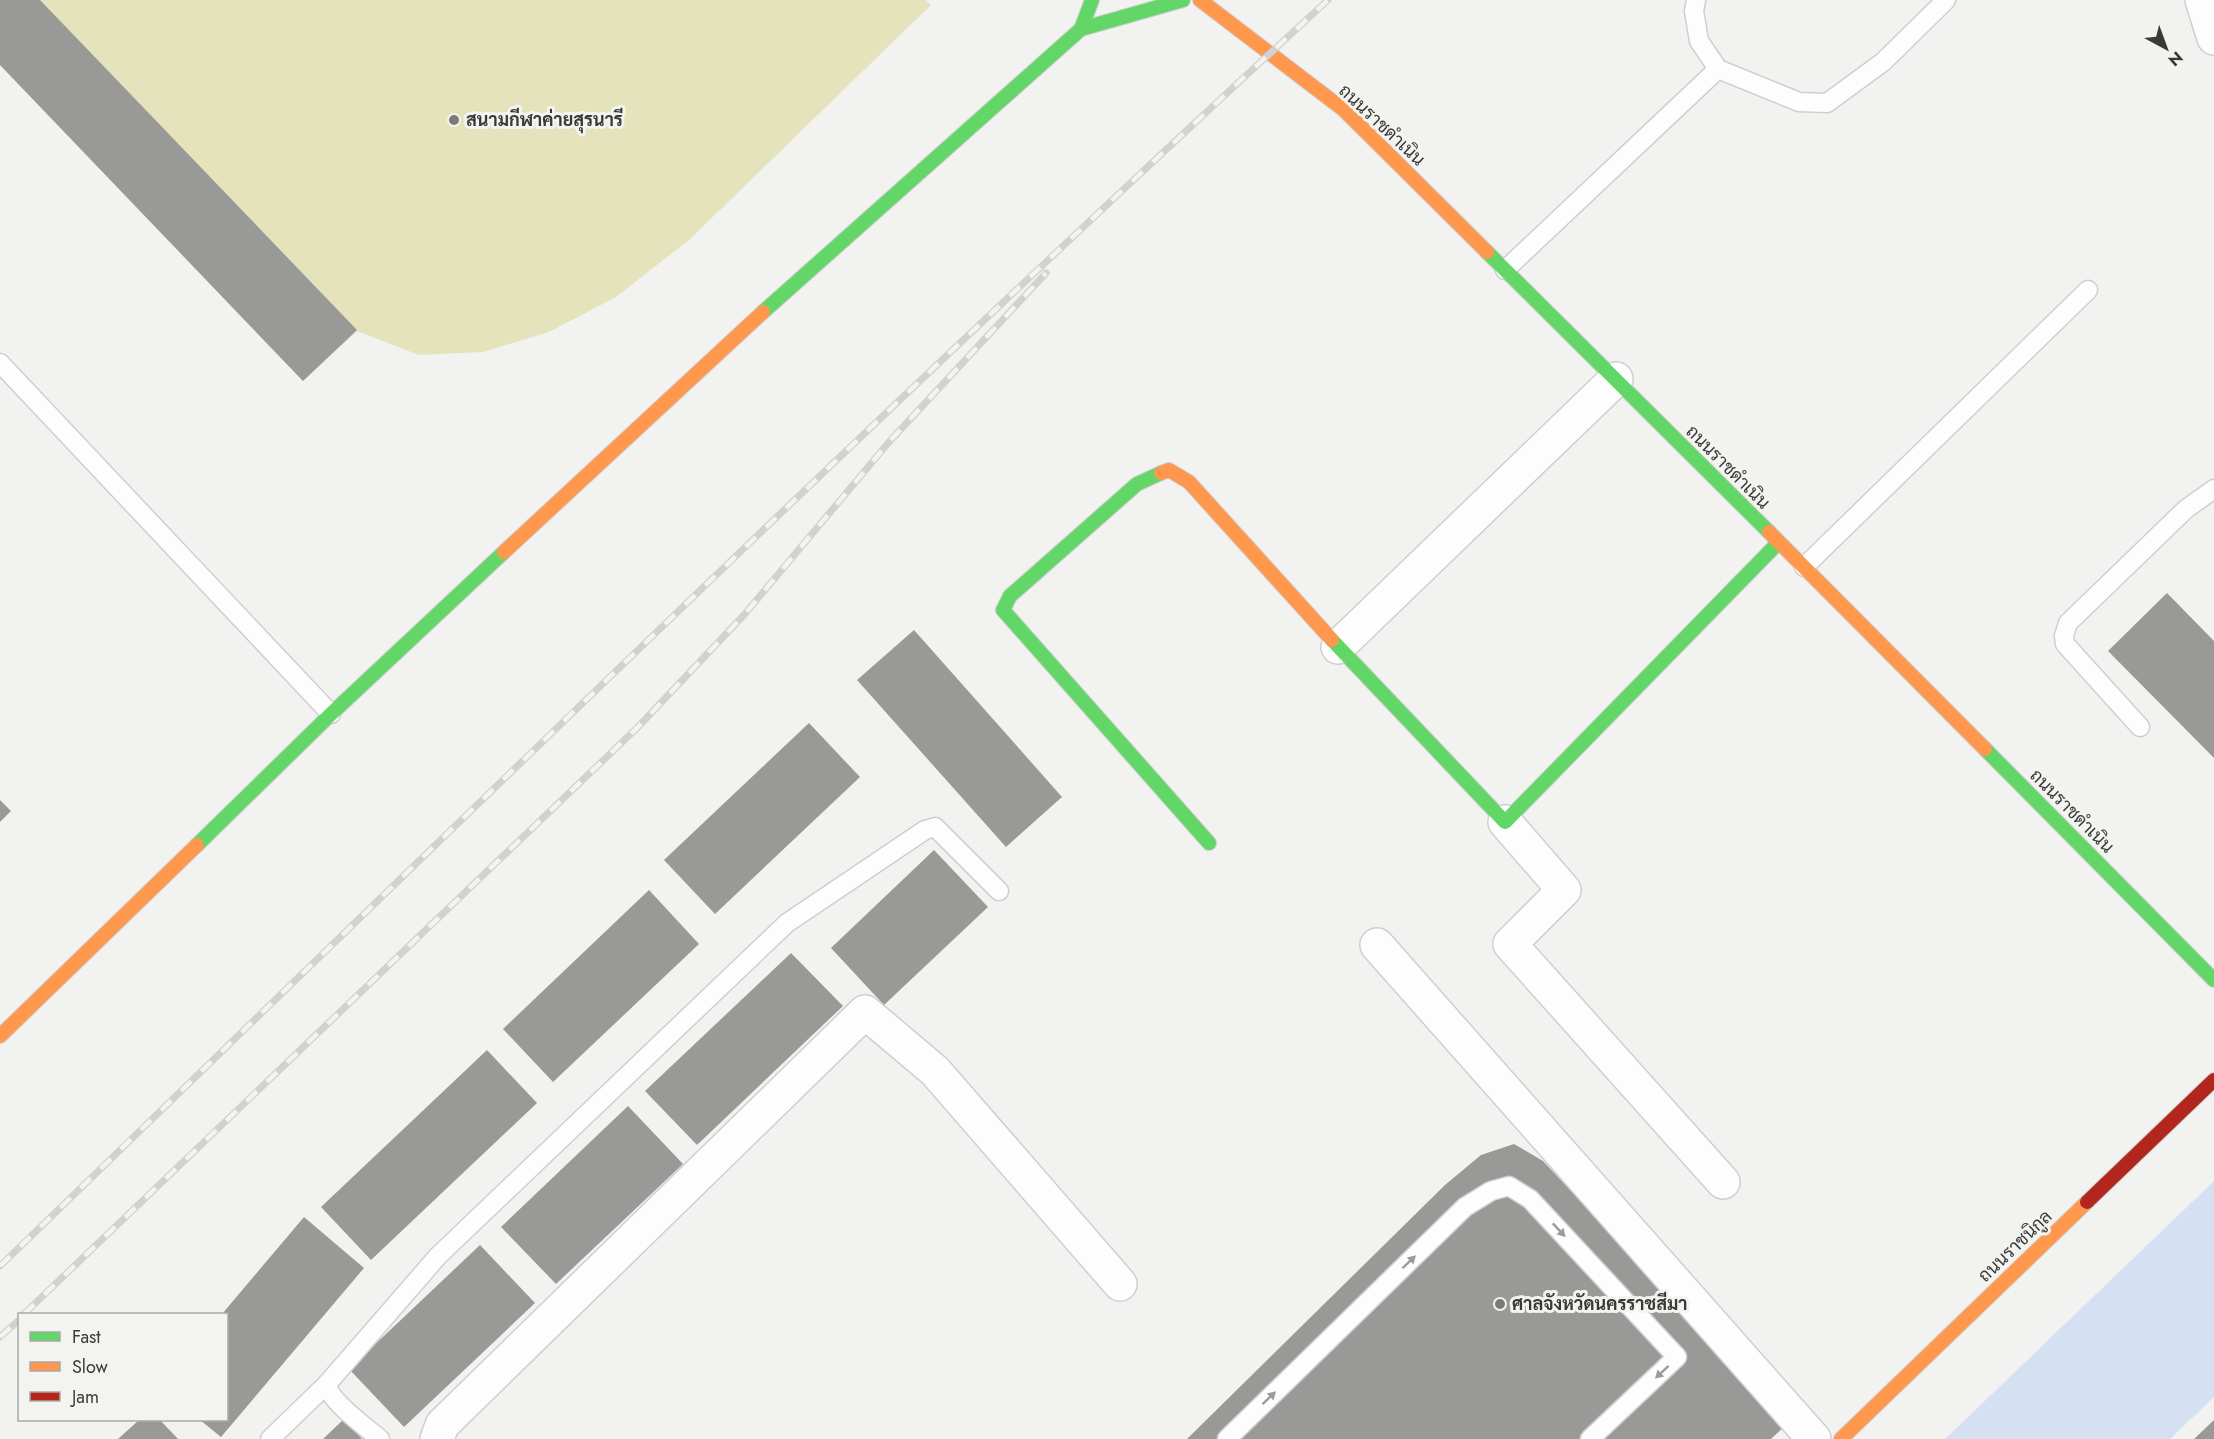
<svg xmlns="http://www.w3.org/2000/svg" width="2214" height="1439" font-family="Jost,Sarabun,sans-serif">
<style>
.green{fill:#e4e3bc}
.water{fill:#d5e0f2}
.building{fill:#999998}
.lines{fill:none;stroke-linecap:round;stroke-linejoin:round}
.lane-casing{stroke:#cfcfce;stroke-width:21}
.street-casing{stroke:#cfcfce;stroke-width:36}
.fast-casing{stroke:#cfcfce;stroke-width:16}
.slow-casing{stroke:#cfcfce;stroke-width:16}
.jam-casing{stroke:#cfcfce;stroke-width:16}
.lane{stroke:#fdfdfd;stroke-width:18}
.street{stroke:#fdfdfd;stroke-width:33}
.fast{stroke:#63d668;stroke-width:14}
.slow{stroke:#ff974d;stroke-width:14}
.jam{stroke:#b3261e;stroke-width:14}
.rail-casing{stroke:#d1d1d0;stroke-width:7}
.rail{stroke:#f3f3f0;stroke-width:4.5;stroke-dasharray:14;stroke-linecap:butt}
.oneway{fill:#9b9b9a}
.poi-dot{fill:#7a7a79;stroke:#f3f3f0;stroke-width:2}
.labels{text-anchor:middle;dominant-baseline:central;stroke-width:6;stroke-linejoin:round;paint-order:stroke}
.poi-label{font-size:18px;font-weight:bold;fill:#393938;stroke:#f3f3f0;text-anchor:start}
.street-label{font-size:18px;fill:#393938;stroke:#f3f3f0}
</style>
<rect width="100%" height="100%" fill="#f2f2f1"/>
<!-- green -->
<polygon class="green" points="0,0 926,0 931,5 690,239 616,297 549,332 483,352 419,355 357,331 303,381 0,65"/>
<!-- water -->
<polygon class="water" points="2214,1181 2214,1397 2170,1439 1945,1439"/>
<!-- building -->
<g class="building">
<polygon points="0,0 40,0 357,330 303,381 0,65"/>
<polygon points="2167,593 2214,641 2214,758 2108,651"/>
<polygon points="914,630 1062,797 1006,847 857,680"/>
<polygon points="809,723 860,777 715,914 664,860"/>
<polygon points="0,800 11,811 0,822"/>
<polygon points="934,850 988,907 884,1005 831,948"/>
<polygon points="649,890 699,944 553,1082 503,1029"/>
<polygon points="791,953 843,1006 697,1145 645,1091"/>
<polygon points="487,1050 537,1103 371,1260 321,1207"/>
<polygon points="628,1106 683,1164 556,1284 501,1227"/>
<polygon points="1514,1144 1543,1161 1788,1423 1771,1439 1187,1439 1445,1185 1481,1155"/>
<polygon points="304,1217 364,1268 221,1437 200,1420 226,1420 226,1314 222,1314"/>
<polygon points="480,1245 535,1303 404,1427 349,1369"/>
<polygon points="344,1419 362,1439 323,1439"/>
<polygon points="139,1420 160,1420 178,1439 118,1439"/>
<polygon points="2214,1420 2214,1439 2194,1439"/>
</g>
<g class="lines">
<defs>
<g id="lane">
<polyline points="1696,0 1694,11 1699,41 1718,69 1799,102 1827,103 1883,62 1946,0"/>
<polyline points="1505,270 1718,69"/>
<polyline points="0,363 331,714"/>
<polyline points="1804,567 2088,290"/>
<polyline points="2140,727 2065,644 2064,636 2068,623 2186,509 2214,489"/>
<polyline points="270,1439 327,1384"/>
<path d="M380 1439C367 1428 328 1400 327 1384L438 1256 787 923 925 830 935 827 999 891"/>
<polyline points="1227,1439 1465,1207 1491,1191 1509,1186 1530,1199 1677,1357 1590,1439"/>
</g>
<g id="street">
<polyline points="2202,0 2214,38"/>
<polyline points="1338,647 1616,379"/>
<polyline points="1505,822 1564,890 1510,944 1723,1182"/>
<polyline points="1377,945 1814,1439"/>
<polyline points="437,1439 442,1425 865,1012 935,1071 1120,1284"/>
</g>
<g id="fast">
<polyline points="1081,29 1183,0"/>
<polyline points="1487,252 1769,532"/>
<polyline points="763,312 1081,29 1092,0"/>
<polyline points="1161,473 1137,484 1010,596 1003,610 1209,843"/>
<polyline points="1332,640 1505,822 1778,543"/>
<polyline points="1985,749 2214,980"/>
<polyline points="197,845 331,714 504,552"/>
</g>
<g id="slow">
<polyline points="1200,0 1344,110 1487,252"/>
<polyline points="1161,473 1169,470 1189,482 1332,640"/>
<polyline points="1769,532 1985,749"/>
<polyline points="504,552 763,312"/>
<polyline points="0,1036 197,845"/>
<polyline points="1841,1439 2087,1202"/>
</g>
<polyline id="jam" points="2087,1202 2214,1080"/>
</defs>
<!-- lane casing -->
<use href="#lane" class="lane-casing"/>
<!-- street casing -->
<use href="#street" class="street-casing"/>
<!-- fast casing -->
<use href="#fast" class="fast-casing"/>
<!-- slow casing -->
<use href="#slow" class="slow-casing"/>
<!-- jam casing -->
<use href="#jam" class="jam-casing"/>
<!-- lane -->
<use href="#lane" class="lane"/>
<!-- street -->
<use href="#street" class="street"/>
<!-- fast -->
<use href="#fast" class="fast"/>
<!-- slow -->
<use href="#slow" class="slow"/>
<!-- jam -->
<use href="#jam" class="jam"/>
<defs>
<g id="rail">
<path d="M0 1266C440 841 877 414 1328 0"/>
<polyline points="24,1314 637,728 744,615 889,442 1046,273"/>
<polyline points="0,1337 20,1319"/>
</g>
</defs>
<!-- rail casing -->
<use href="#rail" class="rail-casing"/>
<!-- rail -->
<use href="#rail" class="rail"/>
</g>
<!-- one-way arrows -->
<defs><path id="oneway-solid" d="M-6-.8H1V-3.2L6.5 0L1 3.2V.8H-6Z" transform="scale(1.5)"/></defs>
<g class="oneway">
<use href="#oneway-solid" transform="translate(1559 1230) rotate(47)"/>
<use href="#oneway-solid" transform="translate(1409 1262) rotate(-44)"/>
<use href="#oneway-solid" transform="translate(1662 1372) rotate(137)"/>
<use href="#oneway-solid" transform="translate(1269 1398) rotate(-44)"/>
</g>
<!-- markers -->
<g class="poi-dot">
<circle cx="454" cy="120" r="6"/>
<circle cx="1500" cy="1304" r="6"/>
</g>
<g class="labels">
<!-- poi labels -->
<g class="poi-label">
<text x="466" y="120">สนามกีฬาค่ายสุรนารี</text>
<text x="1512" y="1304">ศาลจังหวัดนครราชสีมา</text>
</g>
<!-- street labels -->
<g class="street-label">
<text transform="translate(1382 125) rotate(43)">ถนนราชดำเนิน</text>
<text transform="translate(1728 467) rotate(45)">ถนนราชดำเนิน</text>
<text transform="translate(2072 811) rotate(45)">ถนนราชดำเนิน</text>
<text transform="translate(2015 1246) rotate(-44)">ถนนราชนิกูล</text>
</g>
</g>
<!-- legend -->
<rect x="18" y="1313" width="210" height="108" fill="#f3f3f0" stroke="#a9a9a6" stroke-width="1.5"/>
<rect x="30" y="1332" width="30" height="9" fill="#63d668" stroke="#a9a9a6" stroke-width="1.5"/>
<text x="72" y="1343" font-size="18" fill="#393938">Fast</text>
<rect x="30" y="1362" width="30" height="9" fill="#ff974d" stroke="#a9a9a6" stroke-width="1.5"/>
<text x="72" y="1373" font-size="18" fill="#393938">Slow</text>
<rect x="30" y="1392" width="30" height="9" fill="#b3261e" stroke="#a9a9a6" stroke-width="1.5"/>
<text x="72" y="1403" font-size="18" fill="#393938">Jam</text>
<!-- north arrow -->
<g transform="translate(2166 48) rotate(139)" stroke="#f3f3f0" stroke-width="4.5" paint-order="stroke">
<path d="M0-4.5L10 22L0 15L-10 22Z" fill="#393938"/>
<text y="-9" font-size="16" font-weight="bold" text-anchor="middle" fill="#393938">N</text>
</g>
</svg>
